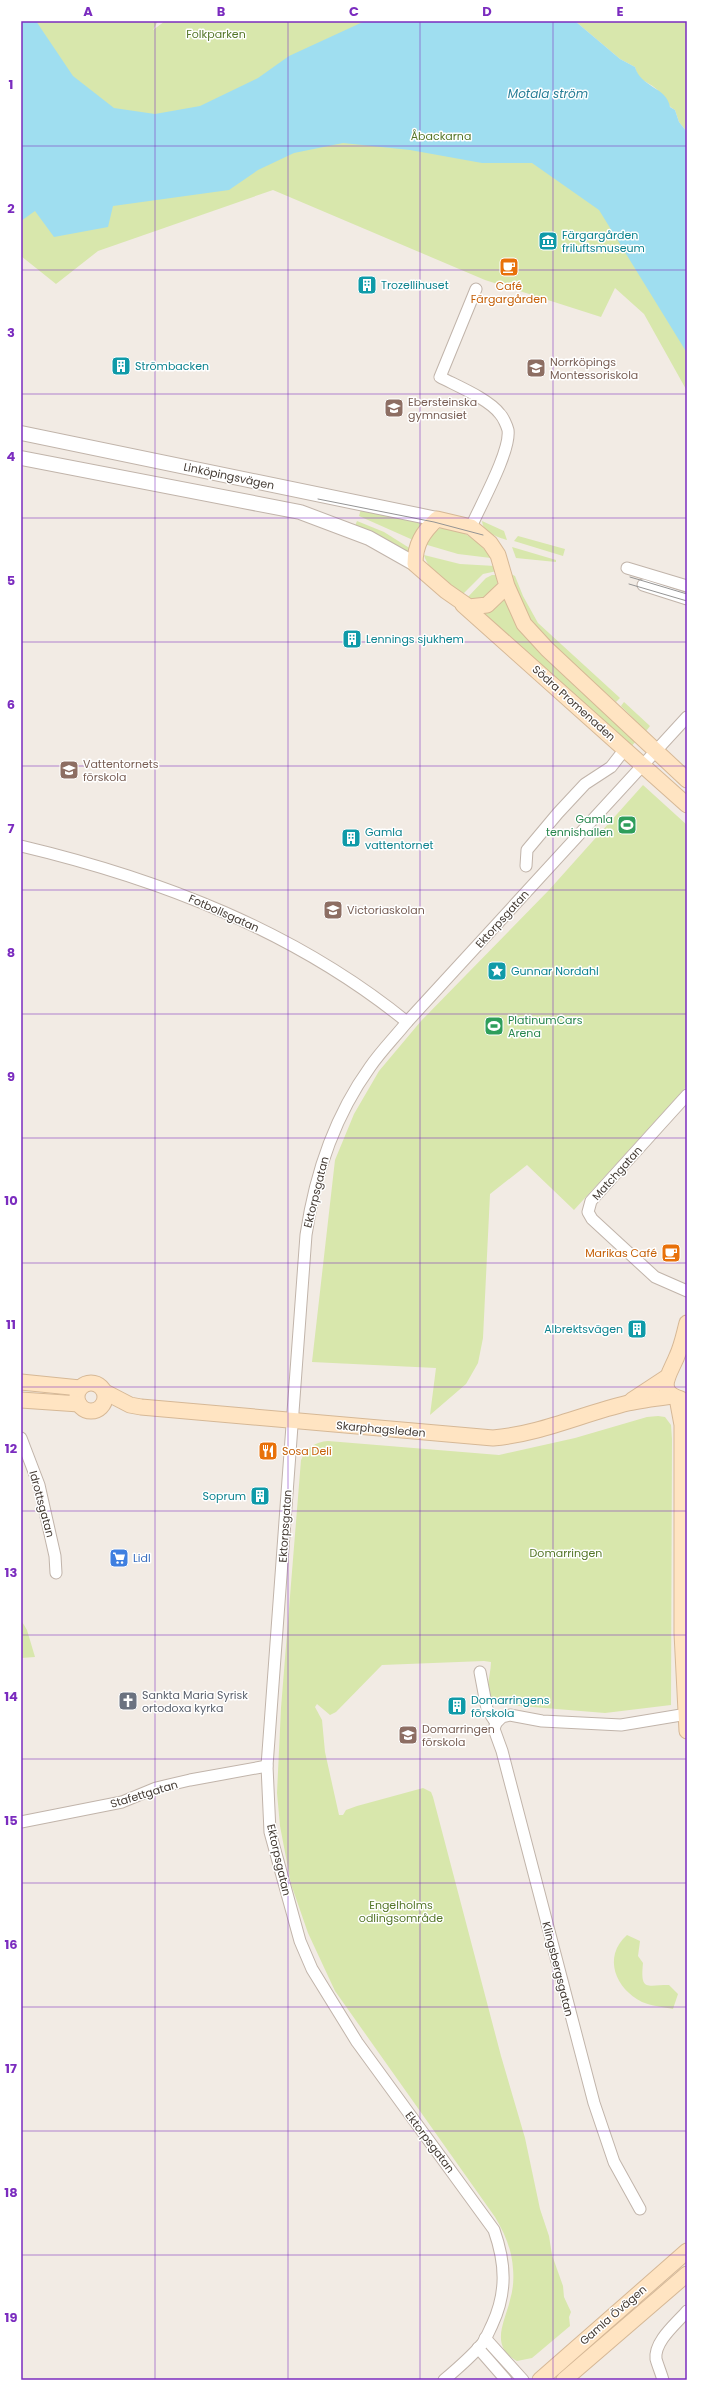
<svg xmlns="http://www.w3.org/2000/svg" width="708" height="2401" font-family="Poppins,sans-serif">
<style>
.green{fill:#d8e7ac}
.water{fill:#9fdef0}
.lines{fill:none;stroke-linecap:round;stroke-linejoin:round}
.minor-casing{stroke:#c1b4aa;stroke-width:13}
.tertiary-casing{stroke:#c1b4aa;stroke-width:16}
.secondary-casing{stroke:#d6b896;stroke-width:17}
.minor{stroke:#fff;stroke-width:11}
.tertiary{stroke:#fff;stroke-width:14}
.secondary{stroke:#ffe4c2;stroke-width:15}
.tram{stroke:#949494;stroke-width:1}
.grid{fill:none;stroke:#7b2cbf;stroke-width:1;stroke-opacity:0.55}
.labels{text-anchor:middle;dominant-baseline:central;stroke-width:3;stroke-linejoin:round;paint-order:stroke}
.park-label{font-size:11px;fill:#547628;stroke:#fff}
.culture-label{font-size:11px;fill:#0d838f;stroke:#fff;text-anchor:start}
.food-label{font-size:11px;fill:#c56008;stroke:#fff}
.education-label{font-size:11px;fill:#785e54;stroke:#fff;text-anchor:start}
.street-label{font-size:11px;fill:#443b34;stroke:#fff}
.leisure-label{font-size:11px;fill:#27864d;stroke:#fff;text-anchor:end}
.shop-label{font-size:11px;fill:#366cbe;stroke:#fff;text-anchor:start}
.worship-label{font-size:11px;fill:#5b616d;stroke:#fff;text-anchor:start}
.water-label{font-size:12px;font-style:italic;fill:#297f98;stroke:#fff}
.neatline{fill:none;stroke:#7b2cbf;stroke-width:1.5}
.grid-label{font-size:13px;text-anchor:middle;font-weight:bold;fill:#7b2cbf}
</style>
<rect width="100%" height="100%" fill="#f2ebe4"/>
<!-- green -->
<g class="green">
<polygon points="21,21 158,21 153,30 165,21 565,21 687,323 687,391 644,314 615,288 601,317 485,280 273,190 98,251 56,284 21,256"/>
<path d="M575 21H687V132L679 122 675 110C665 105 663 93 654 87 643 79 639 82 635 67L620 59Z"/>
<polygon points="361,509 425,522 413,540 359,516"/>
<polygon points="357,521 384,532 411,549 409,552 406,552 355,526"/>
<path d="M482 521 504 531 507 540C498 537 483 533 482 521Z"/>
<path d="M441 528C463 529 479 540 491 558L458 554 424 544 434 532Z"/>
<polygon points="518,536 565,549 563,556 514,541"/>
<polygon points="512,547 556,560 556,562 516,558"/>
<path d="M424 555 460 564 495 566 497 571 483 574 462 595C449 584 428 571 424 555Z"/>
<polygon points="511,574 515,576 523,596 538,623 620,698 616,702 549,642 527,616"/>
<path d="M492 575H498C499 589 491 594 481 602L466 599 486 578Z"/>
<polygon points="505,596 637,740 629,749 482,613"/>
<polygon points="624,702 650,726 643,735 636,721 621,706"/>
<polygon points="643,785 687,825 687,1086 574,1210 527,1165 490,1194 483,1338 478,1363 466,1384 430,1415 436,1368 312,1362 335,1160 354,1114 379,1071 421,1021 549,890"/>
<path d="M658 1416 665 1417 671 1425 672 1439 671 1705 605 1713 495 1704C482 1693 491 1677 491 1662L484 1661 382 1665 336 1712 330 1715 317 1704 315 1707 322 1720 325 1752 339 1815H343L346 1810 357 1806 423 1788 431 1792 433 1797 501 2056 525 2138 540 2209 549 2236 552 2255 563 2286 564 2297 571 2312 569 2317 570 2326 532 2358 517 2361C489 2346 505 2322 510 2300 513 2290 514 2280 513 2269 512 2250 505 2234 495 2217L335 1991 308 1933 291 1884 280 1826 277 1793 281 1708 301 1460C306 1448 315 1442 328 1441L499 1455 575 1438 647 1417Z"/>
<polygon points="21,1620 27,1630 35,1657 21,1658"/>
<path d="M627 1935 640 1941 638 1956 643 1963C640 1992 647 1985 669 1985L678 1994 673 2009C664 2007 651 2006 642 2002 616 1989 602 1957 627 1935Z"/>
</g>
<!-- water -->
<path class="water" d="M21 21H36L73 76 114 108 155 114 200 106 258 78 289 56 365 21H575L620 59 635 67C641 88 667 87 670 107L675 110 679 122 687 132V353L599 210 532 163H482L410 150 343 143 294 153 258 170 229 190 113 206 108 227 54 237 35 211 21 221Z"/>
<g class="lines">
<defs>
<g id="minor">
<path d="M471 527C480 506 511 451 508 430 507 426 503 417 500 414 489 399 457 386 440 377L476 289"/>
<polyline points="627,568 687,586"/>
<polyline points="643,585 687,599"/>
<path d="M21 846C160 879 295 931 407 1022"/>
<polyline points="526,866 527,850 558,813 585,784 611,767 625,749"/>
<polyline points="687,1095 591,1201 588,1212 592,1219 655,1277 687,1291"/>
<polyline points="21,1438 39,1485 55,1556 56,1573"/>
<polyline points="480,1672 487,1709 496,1723"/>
<polyline points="21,1822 122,1802 156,1788 190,1780 267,1766"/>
<polyline points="640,2209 614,2162 594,2103 502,1751 494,1729 496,1723 502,1717 510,1715 542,1721 621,1725 687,1714"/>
<polyline points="485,2338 523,2380"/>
<polyline points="478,2348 506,2380"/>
<path d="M444 2380C457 2369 471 2357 482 2344 486 2339 489 2331 492 2325 507 2293 506 2264 494 2230L357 2042 312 1969 300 1941 270 1832 267 1766 306 1235C315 1174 334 1117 370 1067 381 1051 395 1037 407 1022L687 717"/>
<path d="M663 2380C661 2373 658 2366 656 2359 654 2341 677 2323 687 2311"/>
</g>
<g id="tertiary">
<polyline points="21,433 437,519"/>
<polyline points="21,458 300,512 369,538 415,564"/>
</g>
<g id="secondary">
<path d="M507 586 487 605 469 607 446 591 415 564C415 544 423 532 437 519L471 527 490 543 498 555 507 586 524 624 547 649 687 780"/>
<polyline points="463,605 687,805"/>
<polyline points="21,1382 80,1388"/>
<circle cx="91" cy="1397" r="14"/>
<path d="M105 1392 130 1405 141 1407 493 1438C540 1434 582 1414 628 1403 642 1400 658 1398 673 1396"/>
<polyline points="677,1398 682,1425 682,1633 687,1731"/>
<path d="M681 1399C654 1392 671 1372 677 1356 682 1345 684 1334 687 1323"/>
<polyline points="21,1400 79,1404"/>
<polyline points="632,1400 667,1377"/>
<polyline points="540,2380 687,2251"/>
<polyline points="564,2380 687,2274"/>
</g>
</defs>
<!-- minor casing -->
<use href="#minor" class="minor-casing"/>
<!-- tertiary casing -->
<use href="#tertiary" class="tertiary-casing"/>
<!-- secondary casing -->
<use href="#secondary" class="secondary-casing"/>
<!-- minor -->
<use href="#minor" class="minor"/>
<!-- tertiary -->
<use href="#tertiary" class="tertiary"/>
<!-- secondary -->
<use href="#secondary" class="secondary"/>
<!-- tram -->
<g class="tram">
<polyline points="318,499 434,522 483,535"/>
<polyline points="630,577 687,594"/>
<polyline points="629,584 687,601"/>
</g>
</g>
<!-- grid -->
<path class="grid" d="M155 21V2380M288 21V2380M420 21V2380M553 21V2380M21 146H687M21 270H687M21 394H687M21 518H687M21 642H687M21 766H687M21 890H687M21 1014H687M21 1138H687M21 1263H687M21 1387H687M21 1511H687M21 1635H687M21 1759H687M21 1883H687M21 2007H687M21 2131H687M21 2255H687"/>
<!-- icons -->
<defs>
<symbol id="museum-square" viewBox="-11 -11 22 22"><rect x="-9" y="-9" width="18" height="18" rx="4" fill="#0f9aa8" stroke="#fff"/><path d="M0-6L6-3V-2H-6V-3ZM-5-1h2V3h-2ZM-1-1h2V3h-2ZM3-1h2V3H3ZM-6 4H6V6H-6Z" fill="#fff"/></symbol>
<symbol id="cafe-square" viewBox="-11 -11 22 22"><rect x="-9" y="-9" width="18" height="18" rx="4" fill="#e8710a" stroke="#fff"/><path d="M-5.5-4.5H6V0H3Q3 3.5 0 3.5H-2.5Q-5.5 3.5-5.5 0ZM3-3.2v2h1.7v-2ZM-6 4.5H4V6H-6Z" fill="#fff"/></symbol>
<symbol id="building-square" viewBox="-11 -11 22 22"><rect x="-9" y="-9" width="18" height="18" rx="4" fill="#0f9aa8" stroke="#fff"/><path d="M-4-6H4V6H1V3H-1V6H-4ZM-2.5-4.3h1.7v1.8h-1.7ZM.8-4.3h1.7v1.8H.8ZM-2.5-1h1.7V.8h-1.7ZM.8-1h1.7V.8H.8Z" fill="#fff"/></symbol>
<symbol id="school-square" viewBox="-11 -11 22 22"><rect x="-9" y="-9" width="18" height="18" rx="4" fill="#8d6e63" stroke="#fff"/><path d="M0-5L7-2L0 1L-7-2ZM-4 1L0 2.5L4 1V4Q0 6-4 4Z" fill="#fff"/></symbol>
<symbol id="stadium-square" viewBox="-11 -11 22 22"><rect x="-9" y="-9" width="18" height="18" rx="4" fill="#2e9e5b" stroke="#fff"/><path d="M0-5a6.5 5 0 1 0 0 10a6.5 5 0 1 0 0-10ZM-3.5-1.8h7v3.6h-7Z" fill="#fff"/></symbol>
<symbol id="sight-square" viewBox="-11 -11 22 22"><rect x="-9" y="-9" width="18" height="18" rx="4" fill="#0f9aa8" stroke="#fff"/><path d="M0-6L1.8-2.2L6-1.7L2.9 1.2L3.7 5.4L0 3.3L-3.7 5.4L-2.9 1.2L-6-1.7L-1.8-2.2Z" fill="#fff"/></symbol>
<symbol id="restaurant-square" viewBox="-11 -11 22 22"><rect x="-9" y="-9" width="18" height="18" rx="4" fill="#e8710a" stroke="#fff"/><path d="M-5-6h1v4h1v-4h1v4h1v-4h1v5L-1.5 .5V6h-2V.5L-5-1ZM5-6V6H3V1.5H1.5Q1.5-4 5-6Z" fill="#fff"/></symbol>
<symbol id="supermarket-square" viewBox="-11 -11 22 22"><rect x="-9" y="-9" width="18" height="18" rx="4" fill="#3f7fe0" stroke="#fff"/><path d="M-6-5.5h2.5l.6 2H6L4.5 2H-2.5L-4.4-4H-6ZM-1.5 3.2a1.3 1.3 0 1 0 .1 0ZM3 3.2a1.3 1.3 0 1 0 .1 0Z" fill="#fff"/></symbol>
<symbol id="church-square" viewBox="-11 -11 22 22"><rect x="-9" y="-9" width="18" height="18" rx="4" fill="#6b7280" stroke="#fff"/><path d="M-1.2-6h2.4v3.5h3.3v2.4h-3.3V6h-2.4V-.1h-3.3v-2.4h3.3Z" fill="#fff"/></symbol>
</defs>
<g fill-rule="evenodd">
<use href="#museum-square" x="537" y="230" width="22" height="22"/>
<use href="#cafe-square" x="498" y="256" width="22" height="22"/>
<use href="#building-square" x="356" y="274" width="22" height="22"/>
<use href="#building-square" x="110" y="355" width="22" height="22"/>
<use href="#school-square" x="525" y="357" width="22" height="22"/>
<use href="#school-square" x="383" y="397" width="22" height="22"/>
<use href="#building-square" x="341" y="628" width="22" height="22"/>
<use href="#school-square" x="58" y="759" width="22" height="22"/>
<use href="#stadium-square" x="616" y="814" width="22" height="22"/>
<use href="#building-square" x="340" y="827" width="22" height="22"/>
<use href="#school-square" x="322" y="899" width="22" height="22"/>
<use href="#sight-square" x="486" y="960" width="22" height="22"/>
<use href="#stadium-square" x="483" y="1015" width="22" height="22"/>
<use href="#cafe-square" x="660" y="1242" width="22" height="22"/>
<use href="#building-square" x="626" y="1318" width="22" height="22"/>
<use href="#restaurant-square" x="257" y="1440" width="22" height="22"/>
<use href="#building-square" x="249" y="1485" width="22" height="22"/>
<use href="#supermarket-square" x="108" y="1547" width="22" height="22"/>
<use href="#church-square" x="117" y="1690" width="22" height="22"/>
<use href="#building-square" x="446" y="1695" width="22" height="22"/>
<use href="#school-square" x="397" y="1724" width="22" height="22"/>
</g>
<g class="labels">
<!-- park labels -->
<g class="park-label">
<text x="216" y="34">Folkparken</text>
<text x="441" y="136">Åbackarna</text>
<text x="566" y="1553">Domarringen</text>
<text x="401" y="1905">Engelholms<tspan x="401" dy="13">odlingsområde</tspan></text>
</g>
<!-- culture labels -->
<g class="culture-label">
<text x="562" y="235">Färgargården<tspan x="562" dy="13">friluftsmuseum</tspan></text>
<text x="381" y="285">Trozellihuset</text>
<text x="135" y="366">Strömbacken</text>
<text x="366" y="639">Lennings sjukhem</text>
<text x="365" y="832">Gamla<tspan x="365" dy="13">vattentornet</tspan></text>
<text x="511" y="971">Gunnar Nordahl</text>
<text x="623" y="1329" text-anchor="end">Albrektsvägen</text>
<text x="246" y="1496" text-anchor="end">Soprum</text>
<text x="471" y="1700">Domarringens<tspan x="471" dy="13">förskola</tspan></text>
</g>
<!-- food labels -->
<g class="food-label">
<text x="509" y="286">Café<tspan x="509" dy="13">Färgargården</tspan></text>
<text x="657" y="1253" text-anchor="end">Marikas Café</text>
<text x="282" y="1451" text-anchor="start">Sosa Deli</text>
</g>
<!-- education labels -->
<g class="education-label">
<text x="550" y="362">Norrköpings<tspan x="550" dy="13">Montessoriskola</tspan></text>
<text x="408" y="402">Ebersteinska<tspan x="408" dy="13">gymnasiet</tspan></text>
<text x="83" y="764">Vattentornets<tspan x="83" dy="13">förskola</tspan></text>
<text x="347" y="910">Victoriaskolan</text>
<text x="422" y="1729">Domarringen<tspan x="422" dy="13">förskola</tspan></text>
</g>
<!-- street labels -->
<g class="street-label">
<text transform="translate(229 476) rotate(12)">Linköpingsvägen</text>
<text transform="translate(574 703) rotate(42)">Södra Promenaden</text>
<text transform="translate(224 913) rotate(24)">Fotbollsgatan</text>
<text transform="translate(502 919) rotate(-48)">Ektorpsgatan</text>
<text transform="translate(617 1173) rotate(-48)">Matchgatan</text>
<text transform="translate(316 1192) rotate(-76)">Ektorpsgatan</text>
<text transform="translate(381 1429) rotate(5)">Skarphagsleden</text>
<text transform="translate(42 1504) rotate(75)">Idrottsgatan</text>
<text transform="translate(285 1526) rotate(-86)">Ektorpsgatan</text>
<text transform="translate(144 1794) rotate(-17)">Stafettgatan</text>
<text transform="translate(279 1860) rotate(77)">Ektorpsgatan</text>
<text transform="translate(558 1969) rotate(76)">Klingsbergsgatan</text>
<text transform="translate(430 2142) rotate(53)">Ektorpsgatan</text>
<text transform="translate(613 2315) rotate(-41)">Gamla Övägen</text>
</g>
<!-- leisure labels -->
<g class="leisure-label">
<text x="613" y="819">Gamla<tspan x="613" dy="13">tennishallen</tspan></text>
<text x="508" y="1020" text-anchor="start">PlatinumCars<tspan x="508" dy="13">Arena</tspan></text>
</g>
<!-- shop labels -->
<g class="shop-label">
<text x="133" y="1558">Lidl</text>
</g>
<!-- worship labels -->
<g class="worship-label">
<text x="142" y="1695">Sankta Maria Syrisk<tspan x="142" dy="13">ortodoxa kyrka</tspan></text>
</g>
<!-- water labels -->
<g class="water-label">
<text x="548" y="93">Motala ström</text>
</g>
</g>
<!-- border -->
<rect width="708" height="2401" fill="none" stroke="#ffffff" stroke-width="44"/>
<rect x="22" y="22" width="664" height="2357" class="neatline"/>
<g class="grid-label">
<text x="88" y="16">A</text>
<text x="221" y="16">B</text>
<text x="354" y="16">C</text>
<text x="487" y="16">D</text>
<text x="620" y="16">E</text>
<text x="11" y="89">1</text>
<text x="11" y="213">2</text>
<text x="11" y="337">3</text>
<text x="11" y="461">4</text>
<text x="11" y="585">5</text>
<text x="11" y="709">6</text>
<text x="11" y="833">7</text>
<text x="11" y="957">8</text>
<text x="11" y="1081">9</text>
<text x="11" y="1205">10</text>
<text x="11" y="1329">11</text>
<text x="11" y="1453">12</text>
<text x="11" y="1577">13</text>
<text x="11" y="1701">14</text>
<text x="11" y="1825">15</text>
<text x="11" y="1949">16</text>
<text x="11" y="2073">17</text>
<text x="11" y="2197">18</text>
<text x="11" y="2322">19</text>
</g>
</svg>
